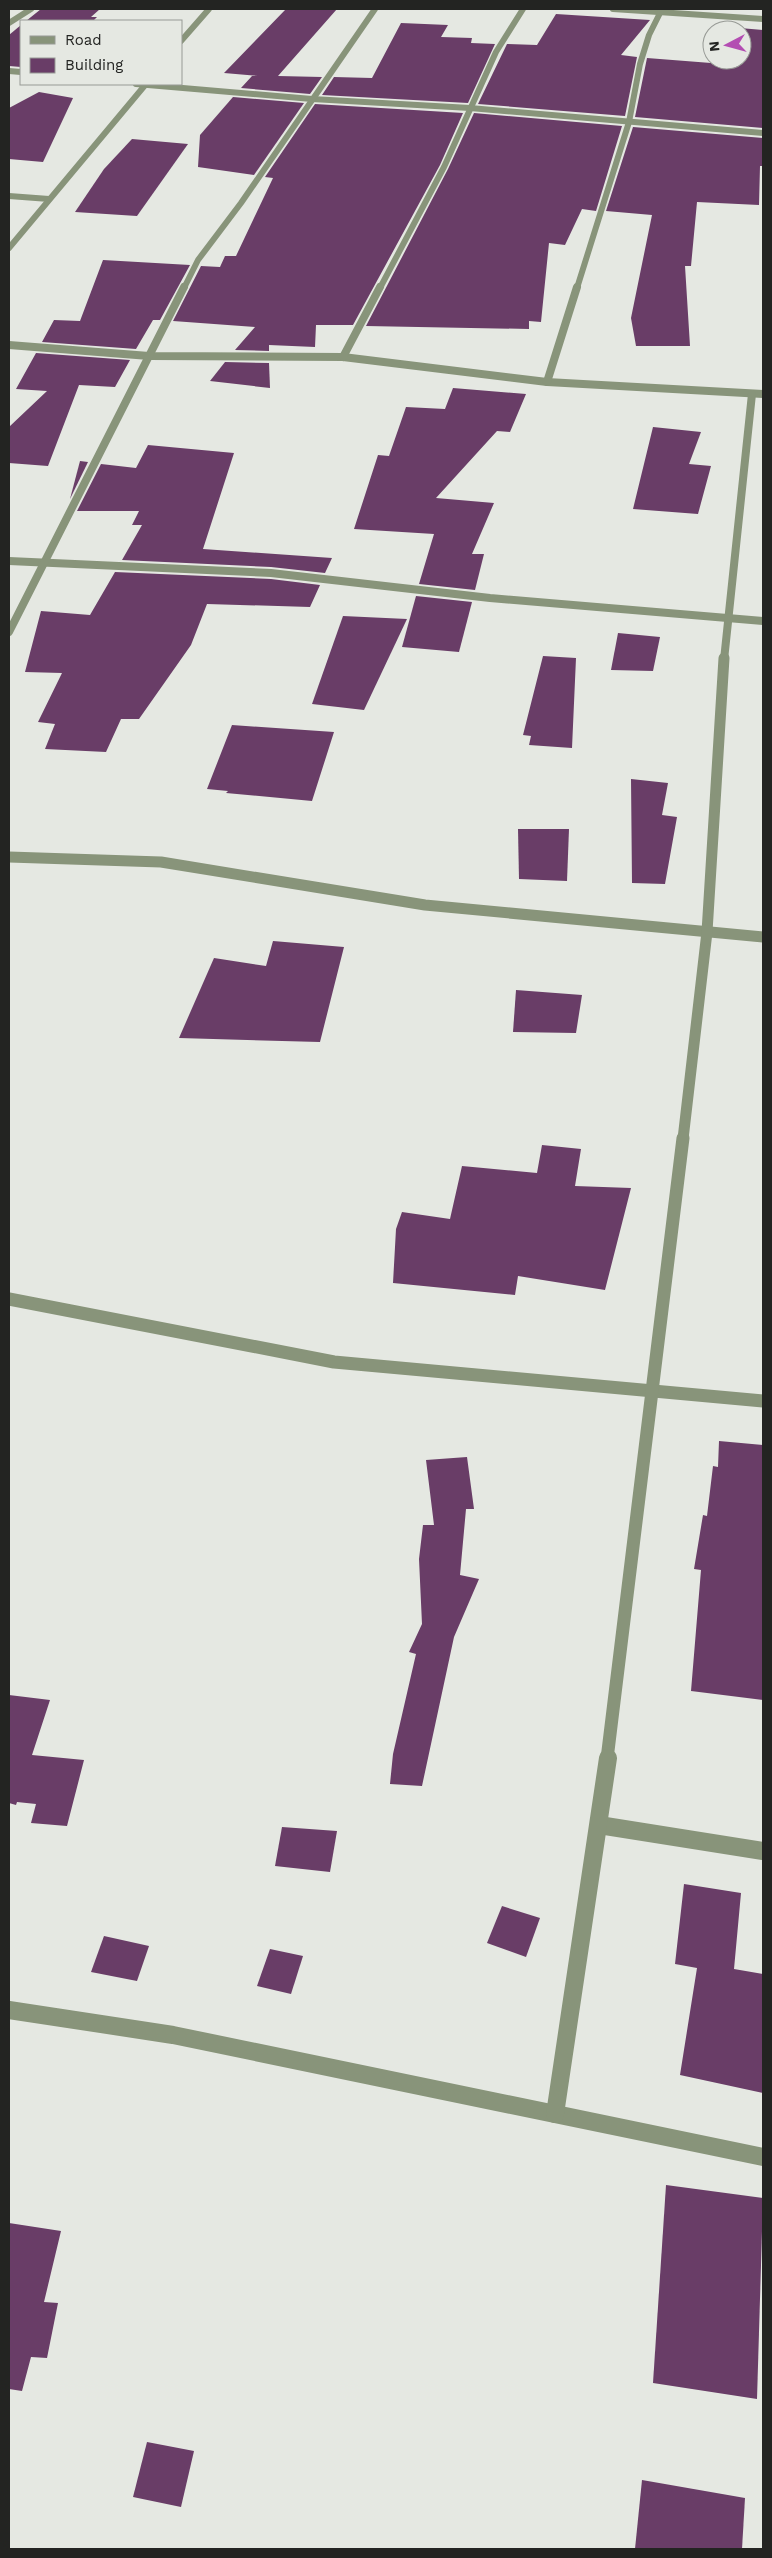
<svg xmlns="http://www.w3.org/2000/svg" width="772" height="2558" font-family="'Work Sans',sans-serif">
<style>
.building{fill:#693d67}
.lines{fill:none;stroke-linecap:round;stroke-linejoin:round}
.minor-far4{stroke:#88947a;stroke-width:6}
.minor-far3{stroke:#88947a;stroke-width:8}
.minor-far2{stroke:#88947a;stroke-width:11}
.minor-far1{stroke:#88947a;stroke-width:13}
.minor{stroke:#88947a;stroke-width:18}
</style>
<rect width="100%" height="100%" fill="#e5e8e2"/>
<!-- building -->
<g class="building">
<polygon points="41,9 100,9 91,17 97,17 93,21 26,21"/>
<polygon points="286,9 337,9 278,76 322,77 310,94 241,88 252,76 258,76 224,73"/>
<polygon points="556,14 650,20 621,55 637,57 625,116 478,104 507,44 537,45"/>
<polygon points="401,23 448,25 441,37 472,38 471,43 495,44 468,103 322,95 334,77 372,78"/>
<polygon points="21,25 21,67 9,66 9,35"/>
<polygon points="728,27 763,30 763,128 635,117 647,58 711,63 712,60 742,60 742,30 726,30"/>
<polygon points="39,92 73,98 43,162 9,159 9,108"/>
<polygon points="233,97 304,103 254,175 198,167 200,135"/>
<polygon points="315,104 463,113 440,165 353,325 316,325 315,347 269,345 269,351 235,350 255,327 173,321 201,266 220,267 225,256 236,256 273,178 265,177"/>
<polygon points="474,113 622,126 596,211 582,209 565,245 549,243 541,322 529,321 529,329 366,326 448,169"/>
<polygon points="633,127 763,138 763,166 760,166 759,205 697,202 691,266 685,266 690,346 636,346 631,318 652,215 606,211"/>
<polygon points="132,139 188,144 137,216 75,212 104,169"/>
<polygon points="103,260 190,265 160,320 153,320 136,349 42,342 54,320 80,321"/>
<polygon points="36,353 130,360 115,387 79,385 48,466 9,463 9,427 47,391 16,389"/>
<polygon points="225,362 269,363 270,388 210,381"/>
<polygon points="453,388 526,394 510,432 497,431 436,498 494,503 472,554 484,554 475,590 419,584 434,534 354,529 378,455 389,456 406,407 445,409"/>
<polygon points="653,427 701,432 689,464 711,466 698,514 633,509"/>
<polygon points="148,445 234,453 203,549 332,558 325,573 271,567 122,560 142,525 132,525 139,511 77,511 101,464 136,468"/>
<polygon points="80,461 88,462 70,499"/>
<polygon points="115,572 271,579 320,585 310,607 207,604 191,645 139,719 121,719 106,752 45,749 55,724 38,722 62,673 25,672 41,611 90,615"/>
<polygon points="416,596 472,602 459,652 402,647"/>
<polygon points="343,616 407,619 364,710 312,704"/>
<polygon points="618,633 660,637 653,671 611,670"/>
<polygon points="543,656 576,658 572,748 529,745 531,736 523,735"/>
<polygon points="232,725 334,732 312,801 226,793 228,791 207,789"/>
<polygon points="631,779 668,783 662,815 677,817 665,884 632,883"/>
<polygon points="518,829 569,829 567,881 519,879"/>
<polygon points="273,941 344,947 320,1042 179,1038 214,958 266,966"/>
<polygon points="516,990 582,995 576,1033 513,1032"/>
<polygon points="542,1145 581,1149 575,1186 631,1188 605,1290 518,1276 515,1295 393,1283 396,1229 402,1212 450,1219 462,1166 537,1173"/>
<polygon points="719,1441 763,1445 763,1700 691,1691 701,1570 694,1569 703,1515 707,1516 713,1466 718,1467"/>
<polygon points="467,1457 474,1509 466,1509 460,1575 479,1579 454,1637 422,1786 390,1784 393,1754 416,1654 409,1652 422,1624 419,1559 423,1525 434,1525 426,1460"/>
<polygon points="9,1695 50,1700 32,1755 84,1760 67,1826 31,1823 36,1804 17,1802 16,1805 9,1803"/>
<polygon points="282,1827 337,1831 330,1872 275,1866"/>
<polygon points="684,1884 741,1893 734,1969 763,1974 763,2093 680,2075 697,1968 675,1964"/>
<polygon points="502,1906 540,1918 526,1957 487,1943"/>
<polygon points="104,1936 149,1946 137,1981 91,1972"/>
<polygon points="270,1949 303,1956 291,1994 257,1986"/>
<polygon points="666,2185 763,2198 757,2399 653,2383"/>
<polygon points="9,2223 61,2231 44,2302 58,2303 47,2358 31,2357 22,2391 9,2389"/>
<polygon points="147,2442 194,2451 181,2507 133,2497"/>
<polygon points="642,2480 745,2498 742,2549 635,2549"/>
</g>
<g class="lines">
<!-- minor-far4 -->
<g class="minor-far4">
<polyline points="613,9 763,19"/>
<polyline points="9,23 31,9"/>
<polyline points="181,41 209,9"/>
<polyline points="9,71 21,72"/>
<polyline points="136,84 312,99 470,108 763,133"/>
<polyline points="9,196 49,199"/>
<polyline points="9,248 146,84"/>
<polyline points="184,288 198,260 241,203 375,9"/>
<polyline points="380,288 444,167 496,52 523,9"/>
<polyline points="577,288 629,122 640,64 649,35 662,9"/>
</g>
<!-- minor-far3 -->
<g class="minor-far3">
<polyline points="9,345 149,356 343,357 547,382 763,394"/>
<polyline points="343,357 380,287"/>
<polyline points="547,382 577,287"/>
<polyline points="9,561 271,573 490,598 763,621"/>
<polyline points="9,632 184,287"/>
<polyline points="724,660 752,394"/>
</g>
<!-- minor-far2 -->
<g class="minor-far2">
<polyline points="9,857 161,862 425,905 763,937"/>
<polyline points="683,1139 707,932 724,658"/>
</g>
<!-- minor-far1 -->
<g class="minor-far1">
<polyline points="9,1299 334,1362 763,1401"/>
<polyline points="607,1759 683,1138"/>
</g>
<!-- minor -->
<g class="minor">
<polyline points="599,1825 763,1851"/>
<polyline points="9,2010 173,2035 763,2157"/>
<polyline points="555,2114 608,1758"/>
</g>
</g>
<!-- border -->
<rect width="772" height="2558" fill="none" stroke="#232422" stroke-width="20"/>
<!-- legend -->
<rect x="20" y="20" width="162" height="65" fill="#e5e8e2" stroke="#979a95"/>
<rect x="30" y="36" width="25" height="8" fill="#88947a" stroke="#979a95"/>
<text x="65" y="45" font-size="15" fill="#232422">Road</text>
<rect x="30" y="58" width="25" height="15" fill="#693d67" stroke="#979a95"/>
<text x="65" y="70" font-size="15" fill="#232422">Building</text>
<!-- north arrow -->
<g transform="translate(727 45) rotate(264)"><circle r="24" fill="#e5e8e2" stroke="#979a95"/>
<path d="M0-4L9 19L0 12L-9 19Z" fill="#b34db2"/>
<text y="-8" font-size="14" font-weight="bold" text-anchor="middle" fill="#232422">N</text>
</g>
</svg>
